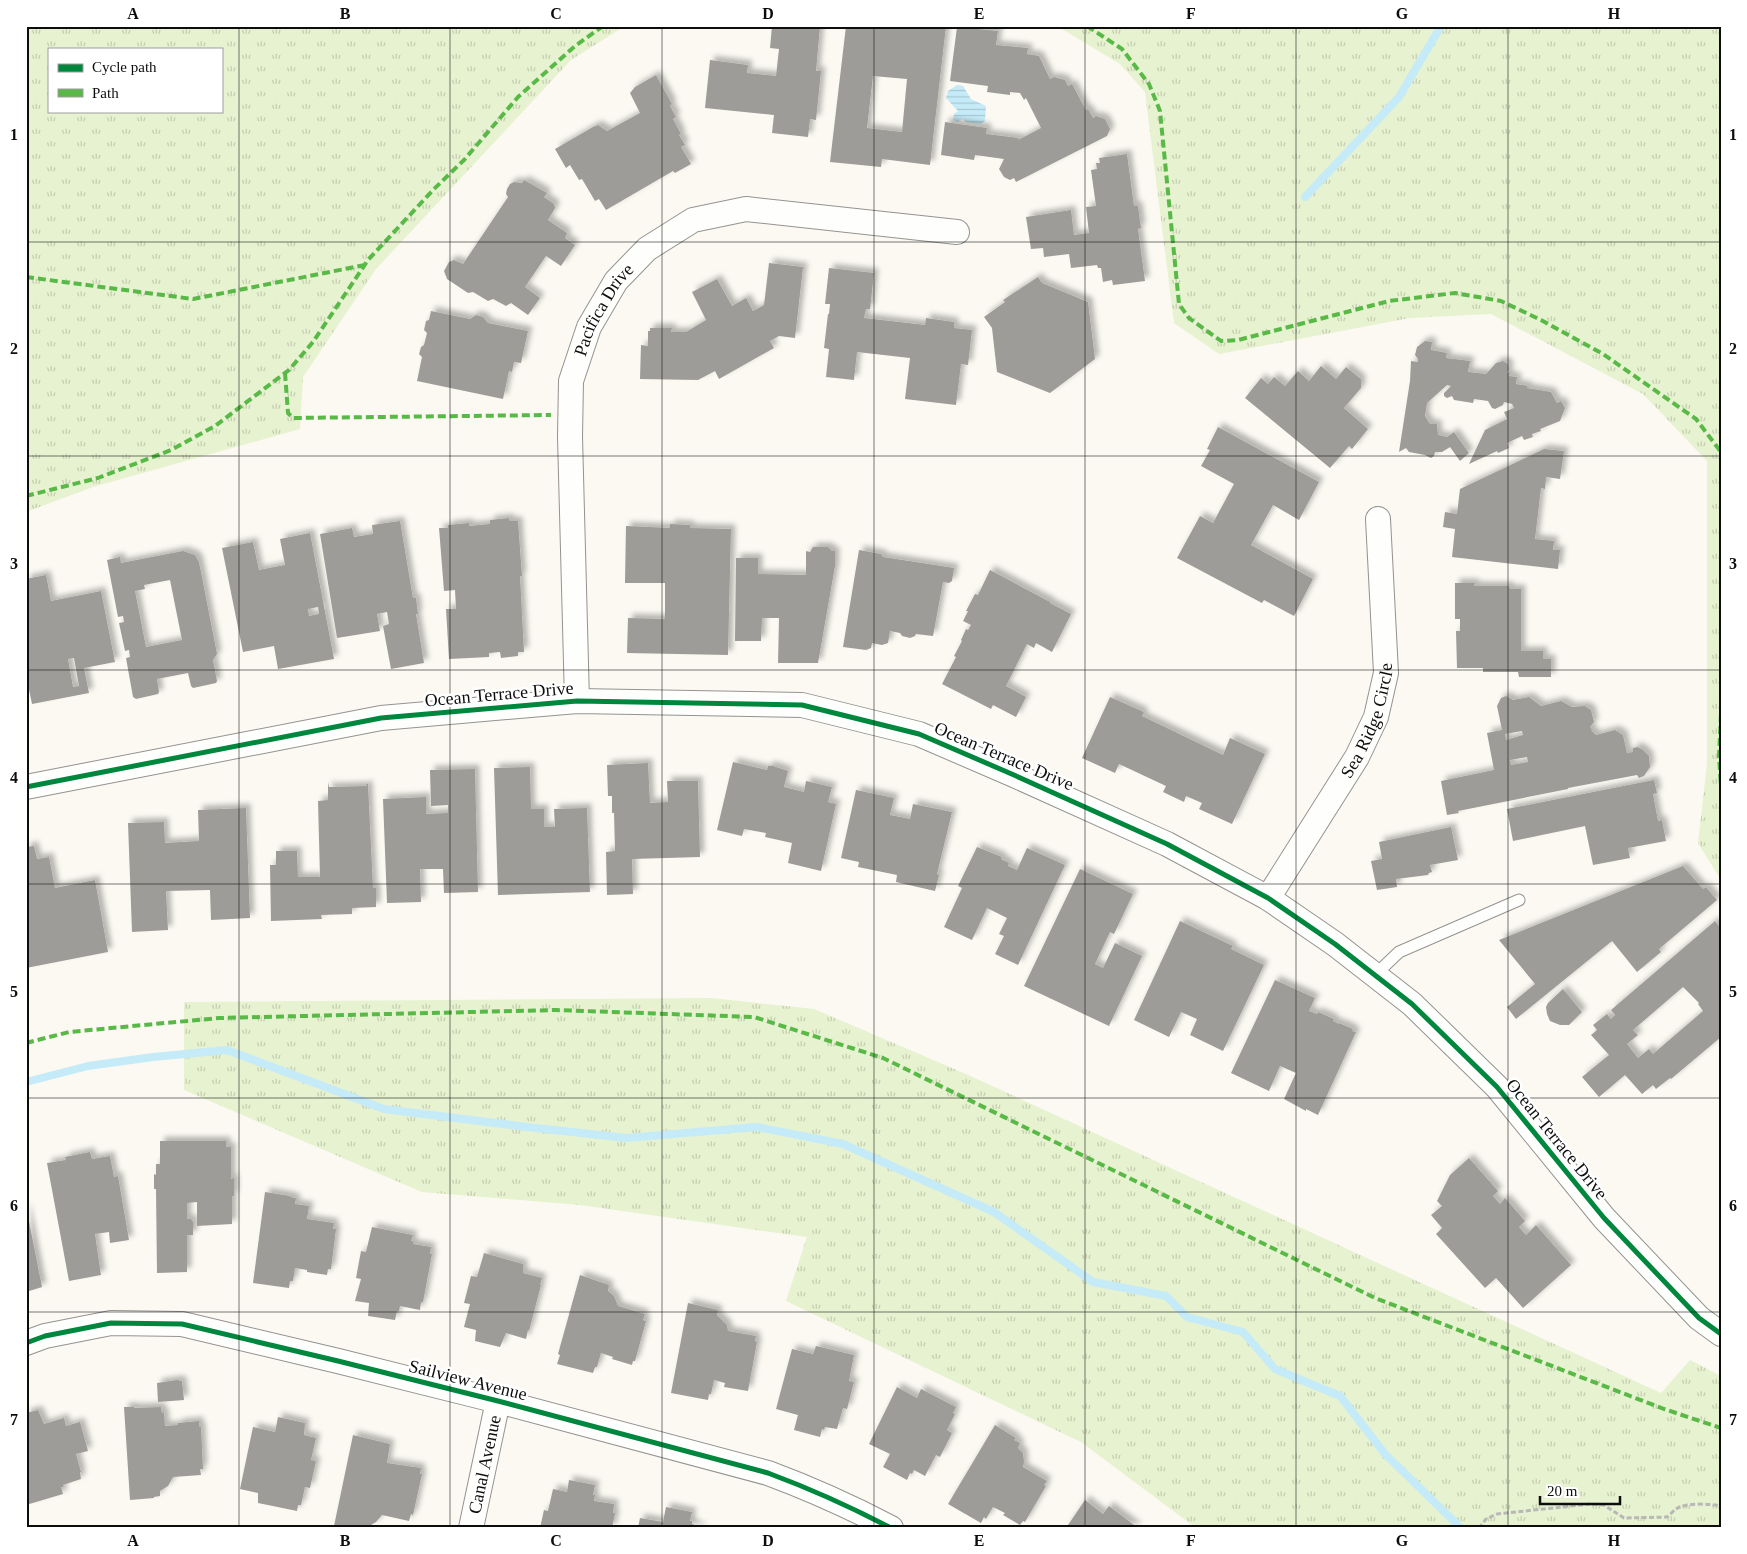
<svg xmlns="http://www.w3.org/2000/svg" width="1747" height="1554" font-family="Georgia,serif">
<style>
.grass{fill:url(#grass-tufts);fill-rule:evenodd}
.water{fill:url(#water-rules)}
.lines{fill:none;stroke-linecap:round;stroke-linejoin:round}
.stream{stroke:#c5ebf8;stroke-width:8}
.building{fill:#9e9c98;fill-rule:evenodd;filter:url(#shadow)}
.lane-casing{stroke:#949390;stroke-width:13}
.street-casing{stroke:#949390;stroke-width:26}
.path{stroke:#b8b8b6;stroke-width:3;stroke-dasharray:5 2.5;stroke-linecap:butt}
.lane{stroke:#fefefd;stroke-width:11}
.street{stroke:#fefefd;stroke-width:24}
.quiet{stroke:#58b947;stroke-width:4;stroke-dasharray:8 4;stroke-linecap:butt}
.cycleway-casing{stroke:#fff;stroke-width:8}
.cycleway{stroke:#00873e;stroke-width:5}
.grid{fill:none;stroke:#0d0d0d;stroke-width:1;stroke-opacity:0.55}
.labels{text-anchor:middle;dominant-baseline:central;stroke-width:5;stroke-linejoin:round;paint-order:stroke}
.street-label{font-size:18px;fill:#0d0d0d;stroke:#fff}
.neatline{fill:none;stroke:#0d0d0d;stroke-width:2}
.grid-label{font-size:16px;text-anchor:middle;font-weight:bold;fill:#0d0d0d}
</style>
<defs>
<pattern id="grass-tufts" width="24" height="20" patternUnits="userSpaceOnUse" patternTransform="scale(1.25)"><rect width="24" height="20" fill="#e7f2d0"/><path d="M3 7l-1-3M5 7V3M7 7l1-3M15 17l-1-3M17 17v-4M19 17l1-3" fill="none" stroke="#c5ceb1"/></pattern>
<pattern id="water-rules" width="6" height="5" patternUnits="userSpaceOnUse" patternTransform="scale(1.25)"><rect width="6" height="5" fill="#c5ebf8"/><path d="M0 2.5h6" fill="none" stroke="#a8c8d3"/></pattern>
<filter id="shadow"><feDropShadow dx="4.5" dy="-4.5" stdDeviation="2.5" flood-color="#0004"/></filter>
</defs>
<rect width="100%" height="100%" fill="#fbf9f2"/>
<!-- grass -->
<g class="grass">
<path d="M26 26H625L571 60 376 269 303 377 300 429 93 487 26 512ZM49 49H221V111H49Z"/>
<polygon points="1057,26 1721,26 1721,880 1698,843 1707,764 1707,461 1643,394 1491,314 1410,318 1219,354 1174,323 1145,92 1120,64"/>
<polygon points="711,998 814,1009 966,1074 1661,1393 1690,1360 1721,1376 1721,1528 1196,1528 1081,1442 786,1301 807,1237 580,1205 422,1192 184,1090 184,1002"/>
</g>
<!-- water -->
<polygon class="water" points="957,85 963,86 971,99 986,106 985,121 981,124 966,122 962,119 958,122 953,120 954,114 958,111 946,98 948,91"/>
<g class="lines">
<!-- stream -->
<g class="stream">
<polyline points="1305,197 1399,97 1441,26"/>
<polyline points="26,1082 88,1066 153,1057 227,1050 384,1109 527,1127 626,1138 757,1127 843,1144 994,1212 1093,1282 1166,1296 1187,1317 1243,1332 1275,1369 1340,1396 1385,1454 1461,1528"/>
</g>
</g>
<!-- building -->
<g class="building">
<polygon points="772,26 820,26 816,71 821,71 816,120 810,119 808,137 772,133 774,115 705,108 710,60 748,65 747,73 776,76 779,49 770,48"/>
<path d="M846 26H946L930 165 882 159 881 167 830 162ZM873 76 907 79 902 132 867 128Z"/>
<polygon points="957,27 998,31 996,45 1028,48 1027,54 1039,56 1050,79 1054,77 1065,80 1068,86 1072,84 1086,110 1088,109 1093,118 1096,116 1105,119 1110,129 1107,136 1016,182 1014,178 1010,180 1004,177 999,169 1004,159 975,155 974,160 941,155 945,122 987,128 986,134 1019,138 1018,140 1041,128 1026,98 1024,100 1020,93 1010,92 1010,95 987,92 988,86 950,81"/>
<polygon points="656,75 672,104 670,106 676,117 673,119 681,134 679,135 685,145 681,147 691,164 675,173 673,171 606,210 599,199 595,201 582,179 579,180 570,165 566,168 555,149 593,127 598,125 607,131 640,113 630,93 635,87"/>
<polygon points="1127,154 1134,206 1138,206 1141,228 1138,229 1145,281 1113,285 1112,280 1103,282 1101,268 1098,268 1097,265 1071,268 1069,254 1044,257 1043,248 1031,249 1026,217 1071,210 1074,235 1089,233 1086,207 1096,206 1091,170 1097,169 1096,163 1100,163 1099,158"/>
<polygon points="524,180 547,193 544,197 554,204 555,208 548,220 567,233 565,238 575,245 561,266 546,256 525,287 540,298 528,315 511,303 506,306 493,299 488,301 473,292 468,293 447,279 444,271 449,262 454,260 463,264 508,197 506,194 507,189 510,184 514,182 522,183"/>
<polygon points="769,263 803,267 795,338 779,336 770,341 774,348 719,379 715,371 698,380 640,379 641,345 648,346 648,331 650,331 650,328 672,328 671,332 686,332 706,320 692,292 717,279 732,306 746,298 753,311 764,305"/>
<polygon points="829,268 874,273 870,309 866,309 864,318 925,325 926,318 954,322 954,328 972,330 968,365 961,364 956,405 905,399 910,358 857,352 854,380 826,377 829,349 824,348 828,314 829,314 830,304 825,304"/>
<polygon points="1038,277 1042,283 1088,302 1095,359 1050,393 997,372 992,328 984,317 1005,302 1003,300"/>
<polygon points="431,311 470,319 476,315 483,317 488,323 528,331 521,363 514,362 512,372 509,371 503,399 417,381 422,357 419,354 421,347 424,345 427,333 424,330 426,321 429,320"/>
<polygon points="1425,341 1432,342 1431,350 1447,353 1446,358 1470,361 1468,372 1486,374 1496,363 1503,361 1508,364 1509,369 1507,373 1510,373 1509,376 1517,377 1516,384 1528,386 1527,388 1551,392 1557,403 1561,401 1565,408 1560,421 1540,429 1541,431 1532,434 1533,437 1524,440 1522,436 1507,443 1509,448 1498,453 1497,451 1469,464 1485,430 1507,419 1504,412 1514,408 1512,404 1504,402 1503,405 1495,409 1492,408 1488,401 1474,399 1473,403 1454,400 1452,396 1447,398 1444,396 1444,393 1451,386 1447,385 1427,403 1425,416 1430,424 1437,424 1438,435 1447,437 1454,432 1469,453 1460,461 1450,447 1442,452 1435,452 1434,456 1431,458 1425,455 1409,452 1406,448 1399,452 1410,381 1411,361 1418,362 1418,359 1415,355 1417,347"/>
<polygon points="1321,366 1336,379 1346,367 1361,379 1361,388 1344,408 1368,429 1352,449 1349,446 1330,468 1245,398 1261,378 1268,384 1274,377 1285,386 1298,371 1309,381"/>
<polygon points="1218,427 1319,482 1299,520 1273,505 1251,545 1313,579 1294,616 1264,600 1262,603 1177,558 1200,516 1213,523 1234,484 1201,466 1210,450 1207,449"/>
<polygon points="1544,449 1564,451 1560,479 1546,477 1545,489 1541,488 1535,539 1554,541 1553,550 1560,550 1558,569 1452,557 1455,529 1443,527 1445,512 1457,514 1460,489"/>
<polygon points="509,518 510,521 518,521 522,576 520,576 524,652 518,652 518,656 501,658 500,652 489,653 489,657 449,659 446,609 456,609 455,590 444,591 439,528 448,528 448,525 469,523 469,526 490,524 490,520"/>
<polygon points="400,521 413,598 416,598 418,614 416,614 424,663 391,669 383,626 389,624 387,612 377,614 380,631 337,638 320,534 352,528 354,537 373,534 372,525"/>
<polygon points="670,524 690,525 690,528 731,529 728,655 627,653 628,618 665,619 665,583 625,583 626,526 670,528"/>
<path d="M310 533 334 659 278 669 274 646 243 652 222 548 253 542 259 570 285 565 280 539ZM318 607 319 614 309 616 308 609Z"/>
<polygon points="813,547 828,547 832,551 835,551 835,566 818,663 778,663 779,618 762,618 761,641 735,641 736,558 758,558 758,574 806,575 806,551 810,552"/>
<polygon points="859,550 881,554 883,557 954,568 952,581 949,583 943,582 933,636 916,634 915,636 910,638 902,636 900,633 890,631 888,643 882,645 872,643 871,648 866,650 843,647"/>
<path d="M183 551 195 555 199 562 217 654 213 660 217 681 216 683 193 688 191 686 188 673 157 679 159 692 158 694 136 699 133 697 126 658 130 657 129 650 125 651 119 623 124 622 123 616 118 617 107 560 120 557 121 563ZM170 580 182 640 146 647 135 591 145 589 144 585Z"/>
<polygon points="990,570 1050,602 1050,603 1071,614 1052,652 1036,643 1034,648 1027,644 1006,686 1026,697 1016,717 993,705 991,709 942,684 956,657 954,656 962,641 961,640 966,629 968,630 971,625 963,621 968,611 966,611 975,594 978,595"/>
<path d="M46 575 51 601 101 591 115 662 84 668 89 693 32 704 26 675V579ZM74 658 79 686 73 687 68 659Z"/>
<polygon points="1455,583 1475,583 1474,586 1509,586 1510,589 1521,589 1521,651 1543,651 1543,659 1551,659 1551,677 1519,677 1518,672 1483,672 1483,668 1457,668 1456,631 1460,631 1460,619 1455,619"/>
<path d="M1506 696 1513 700 1529 697 1541 706 1561 701 1572 707 1585 706 1591 710 1594 722 1590 727 1592 729 1591 730 1596 735 1615 730 1623 735 1627 753 1633 752V748L1638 747 1643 750 1649 756 1650 767 1644 776 1639 778 1637 775 1568 788V789L1458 811 1459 813 1447 815 1441 781 1494 770 1487 733 1502 730 1497 706 1501 698ZM1522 731 1523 735 1506 740 1505 734ZM1527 757 1528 762 1511 765 1510 760Z"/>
<polygon points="1110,697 1144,712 1142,716 1223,755 1230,738 1265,754 1232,824 1199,809 1202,803 1186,796 1184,802 1163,792 1166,786 1119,764 1115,773 1082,758"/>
<polygon points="733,762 767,770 768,766 773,766 788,771 784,787 804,792 806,781 832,787 828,802 836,804 821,871 788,863 792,843 765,837 766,833 744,829 742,836 717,830"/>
<polygon points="648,763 650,803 668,802 667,781 698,781 700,857 632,859 633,894 607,895 606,852 615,851 614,813 612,813 612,796 608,796 607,765"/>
<polygon points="530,767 531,809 544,809 544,827 555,827 554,809 587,808 590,892 498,895 494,768"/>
<polygon points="475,769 478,892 444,893 443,869 420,869 421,902 387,903 383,799 426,797 426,814 448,813 448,805 431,806 430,770"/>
<polygon points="1654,780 1657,793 1653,794 1658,821 1662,820 1666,841 1628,848 1630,858 1593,865 1585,826 1513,841 1507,809"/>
<polygon points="328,782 329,787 367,786 366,784 368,784 373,888 376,888 376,907 352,908 352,914 321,915 322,919 271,921 270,865 276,865 276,851 297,851 298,877 320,877 318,801 328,800"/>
<polygon points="856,790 894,798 890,815 910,819 913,804 952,812 937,874 939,875 935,891 896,882 897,875 858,867 859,862 841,858"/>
<polygon points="246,808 250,918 211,920 210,890 166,891 168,930 132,932 128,823 164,822 165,843 199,841 198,810"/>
<polygon points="1451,827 1458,860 1430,865 1432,872 1429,873 1428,875 1396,879 1397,887 1377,890 1371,861 1382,859 1379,842"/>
<polygon points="34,846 37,859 49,857 55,888 95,880 108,952 26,968 26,847"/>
<polygon points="977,847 1002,857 1001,859 1009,863 1008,866 1017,870 1027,848 1065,865 1018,965 995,954 1004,936 999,934 1007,918 987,908 972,940 944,927 962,888 958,886"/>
<polygon points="1683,866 1703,889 1706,887 1717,900 1659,949 1661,952 1637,972 1612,941 1516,1019 1507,1007 1535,984 1499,940"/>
<polygon points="1080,869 1133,894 1114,934 1110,932 1095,964 1103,968 1115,943 1142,956 1109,1026 1024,986"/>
<polygon points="1180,921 1233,946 1231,949 1264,965 1223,1051 1190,1035 1197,1019 1181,1012 1169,1037 1134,1020"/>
<path d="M1715 921 1721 929V1037L1671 1079 1670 1078 1656 1089 1653 1085 1642 1094 1625 1075 1599 1097 1582 1077 1609 1055 1591 1035 1597 1030 1593 1025 1607 1014 1611 1019 1615 1015 1611 1010ZM1683 987 1699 1003 1698 1004 1703 1011 1653 1054 1649 1049 1638 1058 1627 1044 1638 1035 1633 1030Z"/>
<polygon points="1275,980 1315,998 1309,1011 1317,1014 1318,1012 1334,1019 1333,1021 1339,1024 1339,1023 1353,1029 1352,1031 1356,1032 1318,1115 1306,1109 1306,1111 1284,1099 1296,1073 1280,1066 1269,1091 1231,1073"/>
<polygon points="1563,989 1582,1012 1569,1025 1560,1025 1550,1021 1547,1014 1546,1007 1548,1003"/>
<polygon points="160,1141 226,1141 226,1147 231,1147 231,1179 234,1178 234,1196 232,1196 232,1224 197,1226 197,1202 187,1203 187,1219 191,1219 193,1222 193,1235 187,1235 187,1272 157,1273 156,1189 154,1189 154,1174 156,1175 156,1164 160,1164"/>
<polygon points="90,1152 92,1159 110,1156 114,1177 118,1176 129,1240 110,1243 109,1232 95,1234 101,1275 69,1281 47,1163 66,1160 65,1157"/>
<polygon points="1469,1158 1498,1191 1493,1196 1500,1204 1505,1198 1525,1221 1519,1227 1526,1235 1536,1225 1571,1265 1523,1308 1496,1278 1485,1288 1436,1234 1442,1228 1431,1215 1442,1206 1437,1201 1450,1175"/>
<polygon points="265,1192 290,1196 290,1197 296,1198 295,1204 309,1206 307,1219 334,1223 333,1229 336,1229 331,1269 328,1269 327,1275 307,1272 307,1270 295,1268 293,1281 290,1281 289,1288 253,1283"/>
<polygon points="26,1206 42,1287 26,1292"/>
<polygon points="372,1227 413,1235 411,1241 413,1241 413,1244 431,1247 430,1254 432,1254 423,1302 421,1302 420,1310 400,1306 399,1311 397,1311 395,1320 368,1316 369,1303 355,1301 361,1279 356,1278 361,1251 366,1252"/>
<polygon points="484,1253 523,1264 523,1273 542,1278 540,1285 541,1285 529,1331 528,1330 526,1339 506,1333 500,1347 475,1341 476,1330 464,1327 470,1304 464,1303 471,1276 477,1277"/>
<polygon points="580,1275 609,1285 608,1291 614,1296 618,1306 645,1314 643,1320 646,1321 635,1361 633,1361 632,1365 612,1359 613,1357 601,1353 597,1367 595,1367 593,1373 557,1364 560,1355 558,1354"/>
<polygon points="688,1303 718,1310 717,1315 727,1325 728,1331 756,1336 755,1341 757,1342 748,1391 724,1387 725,1383 714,1380 711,1394 709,1394 708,1400 671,1393"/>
<polygon points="816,1346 854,1355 849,1381 854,1382 847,1409 843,1408 837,1429 825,1427 824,1430 822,1429 820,1437 794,1430 798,1415 776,1409 792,1349 813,1354"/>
<polygon points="177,1380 182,1381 184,1400 158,1402 157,1383"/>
<polygon points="897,1387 917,1398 921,1389 956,1407 953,1413 955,1414 947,1430 952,1433 940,1457 936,1455 925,1476 914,1470 912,1474 910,1473 907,1480 883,1467 890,1454 869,1444"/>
<polygon points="124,1407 134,1407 134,1408 161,1407 162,1413 164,1412 165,1426 178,1425 178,1423 199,1421 199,1427 201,1427 203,1469 200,1469 201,1475 173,1477 168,1486 160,1491 160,1496 154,1497 154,1498 130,1500"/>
<polygon points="38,1410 44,1424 64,1418 66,1426 80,1422 88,1451 76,1454 81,1472 80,1472 81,1479 63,1485 63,1487 61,1487 63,1494 26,1505 26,1413"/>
<polygon points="278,1417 305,1423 304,1435 316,1438 311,1460 316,1461 310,1488 305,1487 301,1505 298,1505 297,1511 258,1503 258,1493 240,1489 253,1427 275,1432"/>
<polygon points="995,1425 1016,1438 1014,1440 1020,1443 1018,1448 1023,1453 1024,1462 1023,1467 1047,1481 1044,1485 1046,1486 1025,1522 1023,1521 1020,1525 1003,1515 1005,1513 993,1507 986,1519 984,1517 981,1523 948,1504"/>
<polygon points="353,1435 390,1444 387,1463 421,1468 420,1474 422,1474 413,1515 411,1514 409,1521 382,1515 376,1522 371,1525 366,1525 365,1528 344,1528 334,1526"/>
<polygon points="569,1480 595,1485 593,1495 595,1495 594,1501 614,1504 613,1513 615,1513 612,1528 540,1528 544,1510 548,1511 553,1489 567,1492"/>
<polygon points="1085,1500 1103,1514 1109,1506 1138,1528 1066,1528"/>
<polygon points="666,1507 692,1512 690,1521 692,1521 692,1524 704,1528 638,1528 640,1518 663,1522"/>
</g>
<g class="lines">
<defs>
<polyline id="lane" points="1375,975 1399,952 1519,900"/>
<g id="street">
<path id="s1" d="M577 701 570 437 571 381 589 327 616 281 647 249 693 220 746 209 957 232"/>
<polyline points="26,787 381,718 577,701 802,705 919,734 1014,775 1167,844 1268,898 1335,944 1412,1004 1497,1087 1604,1218 1699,1318 1721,1334"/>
<path id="s2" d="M1268 898 1357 757 1376 717 1386 673 1378 519"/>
<path d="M26 1343 45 1336 111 1323 182 1324 338 1361 498 1401 768 1473C811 1489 851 1507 891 1528"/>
<path id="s3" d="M471 1528 498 1401"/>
</g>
</defs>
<!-- lane casing -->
<use href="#lane" class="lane-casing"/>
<!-- street casing -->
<use href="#street" class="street-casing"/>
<!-- path -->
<path class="path" d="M1479 1528 1486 1519 1497 1514 1590 1504 1604 1505 1624 1518 1667 1517C1670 1515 1673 1511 1676 1509 1686 1502 1710 1504 1721 1506"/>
<!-- lane -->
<use href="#lane" class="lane"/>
<!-- street -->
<use href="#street" class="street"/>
<!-- quiet -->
<g class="quiet">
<polyline points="1087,26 1122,49 1149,84 1160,111 1179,304 1189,318 1221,341 1238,340 1389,301 1455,293 1501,301 1541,320 1603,354 1696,419 1721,452"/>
<polyline points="26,277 193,299 365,265"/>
<polyline points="285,373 288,413 293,418 551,415"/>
<polyline points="26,496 98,478 171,450 215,426 289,370 313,342 368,260 434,189 464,160 518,97 575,46 603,26"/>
<polyline points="1721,714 1719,756 1721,787"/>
<polyline points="26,1043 69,1032 219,1018 556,1010 754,1017 883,1058 1375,1298 1664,1409 1721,1428"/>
</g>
<defs>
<g id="cycleway">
<polyline points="26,787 381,718 577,701 802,705 919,734 1014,775 1167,844 1268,898 1335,944 1412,1004 1497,1087 1604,1218 1699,1318 1721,1334"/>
<path d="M26 1343 45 1336 111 1323 182 1324 338 1361 498 1401 768 1473C811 1489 851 1507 891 1528"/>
</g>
</defs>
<!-- cycleway casing -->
<use href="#cycleway" class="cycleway-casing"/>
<!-- cycleway -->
<use href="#cycleway" class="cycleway"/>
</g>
<!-- grid -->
<path class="grid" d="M239 26V1528M450 26V1528M662 26V1528M874 26V1528M1085 26V1528M1296 26V1528M1508 26V1528M26 242H1721M26 456H1721M26 670H1721M26 884H1721M26 1098H1721M26 1312H1721"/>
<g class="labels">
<!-- street labels -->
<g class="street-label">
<text stroke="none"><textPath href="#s1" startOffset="399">Pacifica Drive</textPath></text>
<text transform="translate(499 694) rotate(-5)">Ocean Terrace Drive</text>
<text stroke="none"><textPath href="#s2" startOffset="205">Sea Ridge Circle</textPath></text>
<text transform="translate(1004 756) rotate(23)">Ocean Terrace Drive</text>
<text transform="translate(1557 1139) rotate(51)">Ocean Terrace Drive</text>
<text transform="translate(468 1380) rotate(14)">Sailview Avenue</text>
<text stroke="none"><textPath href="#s3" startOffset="65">Canal Avenue</textPath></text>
</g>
</g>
<!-- border -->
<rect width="1747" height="1554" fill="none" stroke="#ffffff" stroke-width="55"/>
<!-- legend -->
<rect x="48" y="48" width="175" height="65" fill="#ffffff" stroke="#9e9e9e"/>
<rect x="58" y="64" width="25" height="8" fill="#00873e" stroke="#9e9e9e"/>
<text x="92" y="72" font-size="15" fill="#0d0d0d">Cycle path</text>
<rect x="58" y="89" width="25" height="8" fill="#58b947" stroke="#9e9e9e"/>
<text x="92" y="98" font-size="15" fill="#0d0d0d">Path</text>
<!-- scale -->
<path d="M1540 1496v8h80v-8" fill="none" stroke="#0d0d0d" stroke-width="2.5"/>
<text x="1547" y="1496" font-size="15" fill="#0d0d0d" stroke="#ffffff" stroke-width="4" paint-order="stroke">20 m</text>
<rect x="28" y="28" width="1692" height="1498" class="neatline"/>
<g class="grid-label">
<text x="133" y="19">A</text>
<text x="345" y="19">B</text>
<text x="556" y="19">C</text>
<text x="768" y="19">D</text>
<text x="979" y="19">E</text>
<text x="1191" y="19">F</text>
<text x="1402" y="19">G</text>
<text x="1614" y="19">H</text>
<text x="14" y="140">1</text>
<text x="1733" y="140">1</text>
<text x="14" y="354">2</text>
<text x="1733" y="354">2</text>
<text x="14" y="569">3</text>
<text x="1733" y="569">3</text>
<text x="14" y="783">4</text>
<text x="1733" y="783">4</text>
<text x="14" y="997">5</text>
<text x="1733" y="997">5</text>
<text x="14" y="1211">6</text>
<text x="1733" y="1211">6</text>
<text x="14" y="1425">7</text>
<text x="1733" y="1425">7</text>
<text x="133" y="1546">A</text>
<text x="345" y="1546">B</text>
<text x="556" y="1546">C</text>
<text x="768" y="1546">D</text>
<text x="979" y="1546">E</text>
<text x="1191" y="1546">F</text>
<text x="1402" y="1546">G</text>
<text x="1614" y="1546">H</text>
</g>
</svg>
